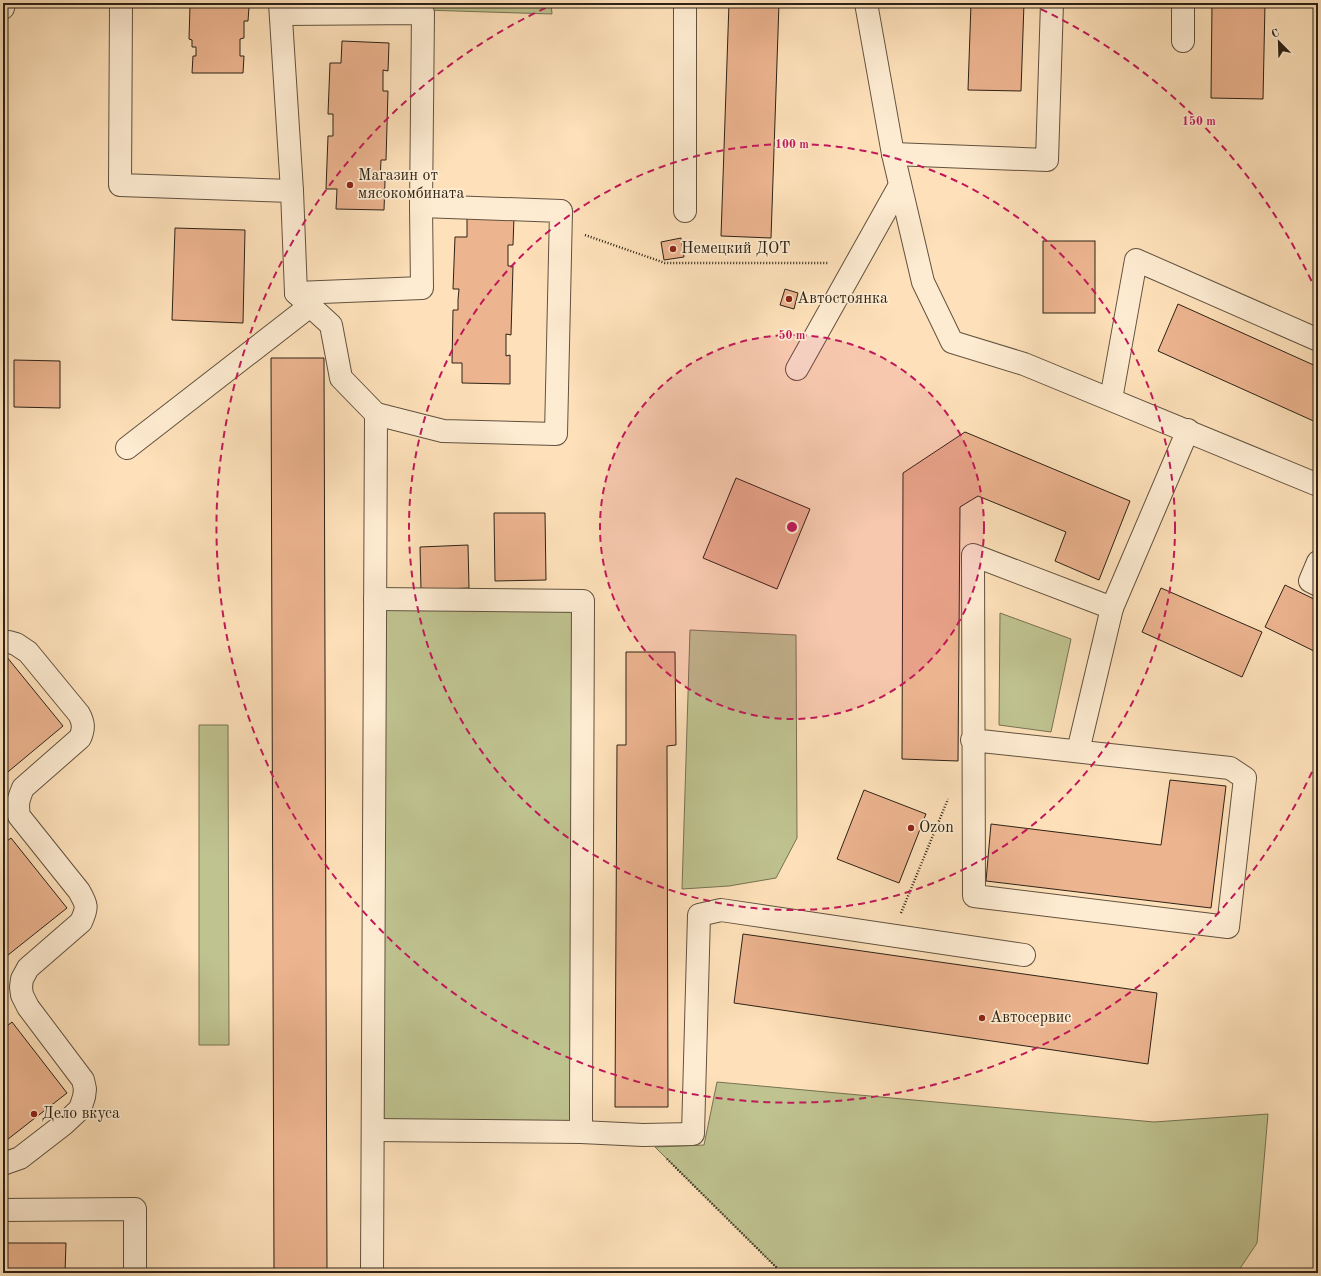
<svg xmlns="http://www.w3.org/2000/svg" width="1321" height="1276" font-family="'Old Standard TT',serif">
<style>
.green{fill:#bfc390;stroke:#767253}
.building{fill:#ecb48f;stroke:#2d2216}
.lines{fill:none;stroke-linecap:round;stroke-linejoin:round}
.minor-casing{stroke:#61523f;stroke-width:24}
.path{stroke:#2d2216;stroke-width:2.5;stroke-dasharray:1 2;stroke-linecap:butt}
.minor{stroke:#feecd2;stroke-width:22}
.ring{fill:none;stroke:#c2185b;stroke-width:2;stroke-dasharray:7 5}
.poi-dot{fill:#8f2418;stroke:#feecd2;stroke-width:1.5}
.labels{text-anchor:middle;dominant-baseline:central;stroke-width:3.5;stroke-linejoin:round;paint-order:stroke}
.poi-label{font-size:16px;fill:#2d2216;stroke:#feecd2;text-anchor:start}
.centre{fill:#c2185b;stroke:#feecd2;stroke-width:2}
.ring-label{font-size:12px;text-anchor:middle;font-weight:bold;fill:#c2185b;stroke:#feecd2;stroke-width:3.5;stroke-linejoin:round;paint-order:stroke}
</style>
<rect width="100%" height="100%" fill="#fee1ba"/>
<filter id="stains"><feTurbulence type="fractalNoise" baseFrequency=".005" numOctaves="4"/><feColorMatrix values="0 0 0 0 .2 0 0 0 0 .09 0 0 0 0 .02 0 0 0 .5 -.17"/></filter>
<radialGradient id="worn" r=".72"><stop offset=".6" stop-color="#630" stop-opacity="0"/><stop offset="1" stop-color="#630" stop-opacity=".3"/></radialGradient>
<!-- green -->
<g class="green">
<polygon points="327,3 551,3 552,14 327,7"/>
<polygon points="383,604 579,606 578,1127 380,1126"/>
<polygon points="1000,613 1071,639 1051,732 999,725"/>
<polygon points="690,630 796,635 797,838 776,878 729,886 682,889"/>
<polygon points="199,725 228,725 229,1045 199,1045"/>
<polygon points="717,1082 1154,1122 1268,1114 1257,1243 1237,1273 782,1273 655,1147 704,1145"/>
</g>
<!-- building -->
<g class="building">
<polygon points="193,3 245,3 245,7 249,7 248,21 244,21 244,38 240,39 240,56 244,56 243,73 192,73 193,56 196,56 196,47 192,47 192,40 189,39 190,5 193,5"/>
<polygon points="729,3 779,3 771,238 721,236"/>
<polygon points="971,3 1024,3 1021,91 968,90"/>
<polygon points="1212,3 1265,3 1263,99 1211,98"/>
<polygon points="342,41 389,43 388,71 383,70 383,91 388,91 386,160 381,160 380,181 385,181 384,210 336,209 337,189 326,189 328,136 333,136 333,114 328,114 330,63 341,63"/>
<polygon points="467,215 514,217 513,245 508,245 508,266 513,266 511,335 506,334 506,356 510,355 510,384 462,383 462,363 452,363 453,310 458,310 458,300 459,289 453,289 455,237 467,237"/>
<polygon points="175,228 245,230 243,323 172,320"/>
<polygon points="681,238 684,257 664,260 661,242"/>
<rect x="1043" y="241" width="52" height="72"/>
<polygon points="785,289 798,293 794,309 780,305"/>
<polygon points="1178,304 1318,367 1318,423 1158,351"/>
<polygon points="271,358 324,358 327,1273 274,1273"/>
<polygon points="14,360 60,361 60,408 14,407"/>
<polygon points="965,432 1130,501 1099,580 1055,561 1066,532 978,496 960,507 958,761 902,759 903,473"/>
<polygon points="736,478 810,509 777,589 703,558"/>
<polygon points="494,513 545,513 546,580 495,581"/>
<polygon points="468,545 469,588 421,590 420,547"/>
<polygon points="1285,585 1318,601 1318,653 1265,627"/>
<polygon points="1161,588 1262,632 1242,677 1142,632"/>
<polygon points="626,652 675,652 676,745 667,746 668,1107 615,1107 617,745 626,745"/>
<polygon points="6,656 63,726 3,776 3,659"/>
<polygon points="1170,780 1226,786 1211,908 986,881 991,824 1161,845"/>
<polygon points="864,790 926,814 899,883 837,859"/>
<polygon points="11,838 67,908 3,959 3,844"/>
<polygon points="743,934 1157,993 1148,1064 734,1003"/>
<polygon points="12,1022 67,1093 3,1143 3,1029"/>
<polygon points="3,1243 66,1243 65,1273 3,1273"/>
</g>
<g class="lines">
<defs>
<g id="minor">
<polyline points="121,3 120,185 292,191 296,293 331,325 341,378 376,414 372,1273"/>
<polyline points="280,3 292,191"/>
<polyline points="685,3 685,211"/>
<polyline points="866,3 893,154 923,282 952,342 1024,364 1318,485"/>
<polyline points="3,8 4,3"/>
<polyline points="281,14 423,13 421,206 422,288 296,293"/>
<polyline points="1183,41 1183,3"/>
<polyline points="893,154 1047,160 1052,3"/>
<polyline points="797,369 900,185"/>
<polyline points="1111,399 1136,260 1316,339 1318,339"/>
<polyline points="376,414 443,431 556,434 561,211 421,206"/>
<polyline points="127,448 310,306"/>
<polyline points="1318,562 1310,581 1318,585"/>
<path d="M3 642H9L16 644 28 652 79 714C84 723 84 729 80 738L23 788C18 800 17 804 19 816L79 891C87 905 88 907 81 922L28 968 22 979 21 987 22 995 28 1007 83 1080 85 1089 84 1097 80 1109 64 1124 20 1158 3 1164"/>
<polyline points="972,740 1230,768 1245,778 1228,927 974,896 973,555 1112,608 1188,430"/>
<polyline points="1078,751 1112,608"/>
<polyline points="373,1130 581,1132 581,1104 583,601 375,599"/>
<polyline points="581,1132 643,1135 693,1134 699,915 721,910 1024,955"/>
<polyline points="3,1210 135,1209 135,1273"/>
</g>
</defs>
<!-- minor casing -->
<use href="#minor" class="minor-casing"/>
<!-- path -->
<g class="path">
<polyline points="585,235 665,263 829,263"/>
<polyline points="901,913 948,799"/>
<polyline points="667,1159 782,1273"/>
</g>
<!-- minor -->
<use href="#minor" class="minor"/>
</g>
<!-- distance rings -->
<circle cx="792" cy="527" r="192" fill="#c2185b" fill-opacity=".12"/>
<g class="ring">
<circle cx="792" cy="527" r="192"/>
<circle cx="792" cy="527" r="383"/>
<path d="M1317 761A575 575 0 1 1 554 4M1030 4A575 575 0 0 1 1317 293"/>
</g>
<!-- markers -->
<g class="poi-dot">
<circle cx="350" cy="185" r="4"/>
<circle cx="673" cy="249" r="4"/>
<circle cx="789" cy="299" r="4"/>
<circle cx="911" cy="828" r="4"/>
<circle cx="982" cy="1018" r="4"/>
<circle cx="34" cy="1114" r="4"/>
</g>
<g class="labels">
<!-- poi labels -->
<g class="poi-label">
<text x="358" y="176">Магазин от<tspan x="358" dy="18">мясокомбината</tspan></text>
<text x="681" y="249">Немецкий ДОТ</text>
<text x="797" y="299">Автостоянка</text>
<text x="919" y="828">Ozon</text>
<text x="990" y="1018">Автосервис</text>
<text x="42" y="1114">Дело вкуса</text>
</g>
</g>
<circle cx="792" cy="527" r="6" class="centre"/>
<g class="ring-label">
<text x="1199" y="125">150 m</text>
<text x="792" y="148">100 m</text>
<text x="792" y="339">50 m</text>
</g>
<!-- margin -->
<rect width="1321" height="1276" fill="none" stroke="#fee1ba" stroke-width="16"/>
<rect x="4" y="4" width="1313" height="1268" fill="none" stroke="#2d2216" stroke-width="2"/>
<rect x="8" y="8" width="1305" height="1260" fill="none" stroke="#2d2216"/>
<!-- north arrow -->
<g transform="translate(1279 42) rotate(337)" stroke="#feecd2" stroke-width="3" paint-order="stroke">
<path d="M0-3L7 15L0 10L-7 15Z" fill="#2d2216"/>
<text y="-6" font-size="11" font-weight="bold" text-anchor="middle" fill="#2d2216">С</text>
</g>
<rect width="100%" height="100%" filter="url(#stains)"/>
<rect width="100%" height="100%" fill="url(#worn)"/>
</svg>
